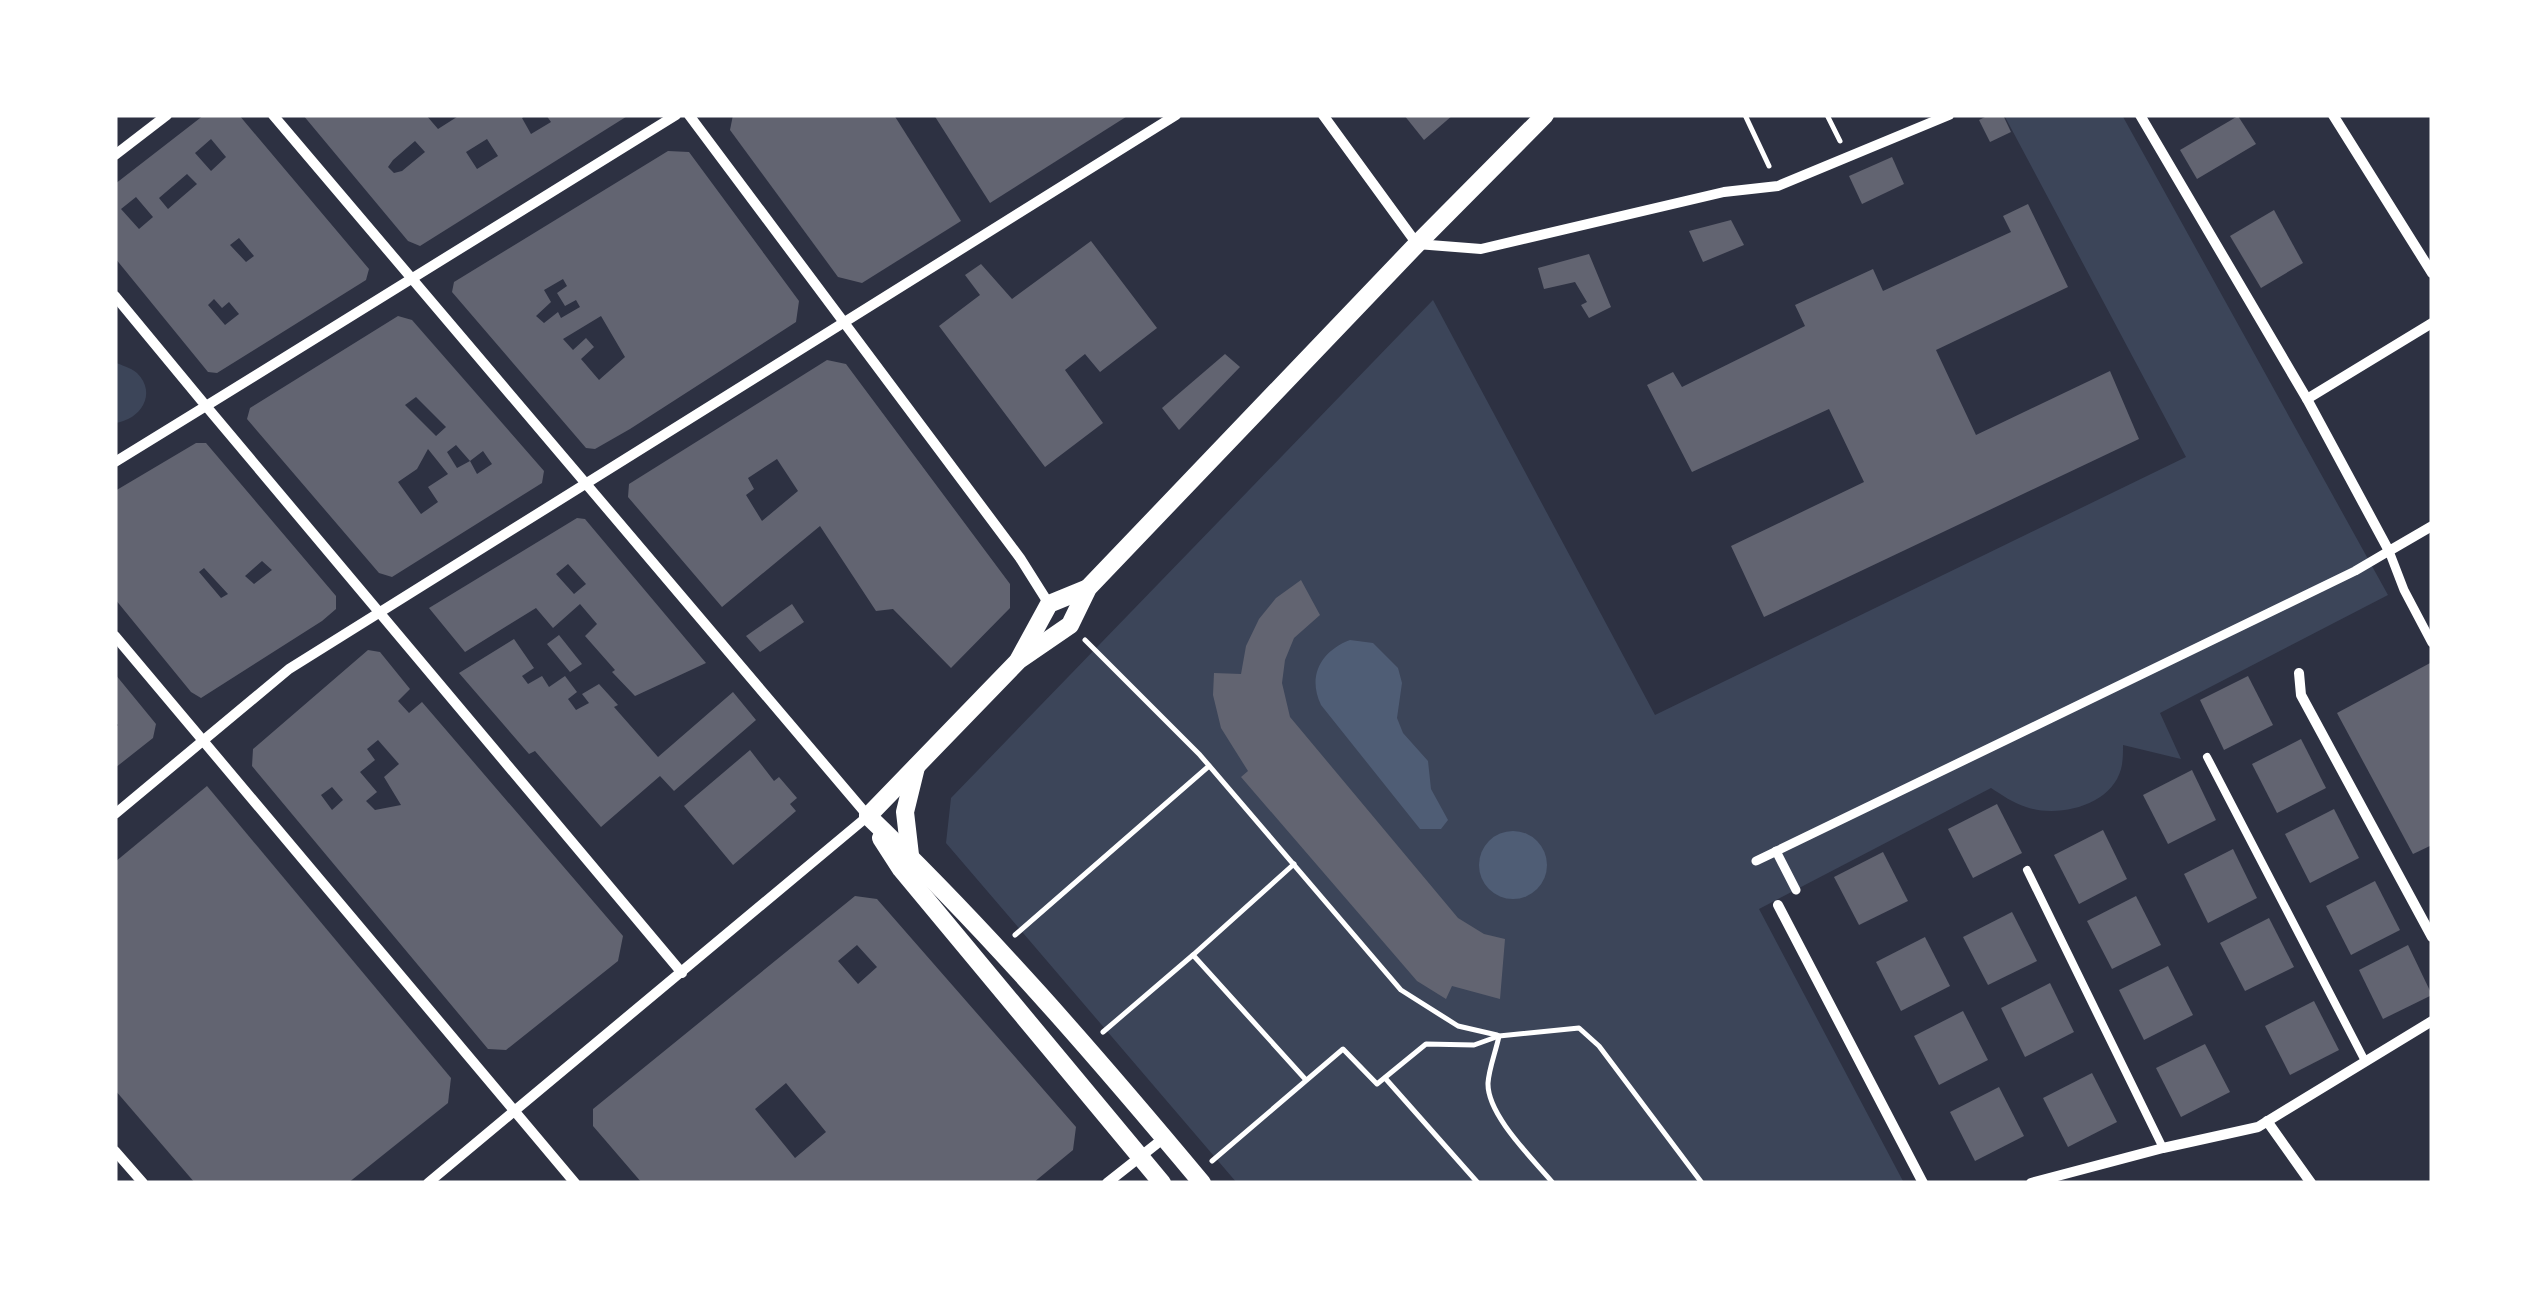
<svg xmlns="http://www.w3.org/2000/svg" width="2547" height="1298" font-family="Arial,sans-serif">
<style>
.green{fill:#3c4559}
.water{fill:#4f5d75}
.building{fill:#626471;fill-rule:evenodd}
.lines{fill:none;stroke-linecap:round;stroke-linejoin:round}
.path{stroke:#fff;stroke-width:5}
.service{stroke:#fff;stroke-width:8}
.pedestrian{stroke:#fff;stroke-width:9}
.minor{stroke:#fff;stroke-width:10}
.tertiary{stroke:#fff;stroke-width:18}
</style>
<rect width="100%" height="100%" fill="#2d3142"/>
<!-- green -->
<g class="green">
<path d="M2004 115H2122L2388 595 2160 713 2181 759 2123 745C2123 753 2123 762 2121 769 2111 806 2058 818 2026 807 2013 803 2002 795 1991 788L1759 909 1904 1183H1237L946 843 951 798 1433 300 1655 715 2186 457Z"/>
<path d="M115 362C122 366 130 367 137 373 158 394 140 420 115 423Z"/>
</g>
<!-- water -->
<g class="water">
<path d="M1350 640 1373 643 1398 668 1402 683 1397 718 1403 733 1428 761 1431 789 1448 820 1441 829H1420L1321 705C1307 676 1321 651 1350 640Z"/>
<circle cx="1513" cy="865" r="34"/>
</g>
<!-- building -->
<g class="building">
<path d="M204 115H239L369 269 366 280 217 373 208 372 115 258V184ZM211 139 226 157 211 171 195 153ZM187 174 197 184 168 209 159 198ZM136 197 153 217 139 229 121 209ZM239 238 254 256 246 262 230 245ZM214 299 222 308 229 302 239 314 225 325 208 305Z"/>
<path d="M303 115H426L438 129 460 115H526L522 118 531 134 551 122 546 115H629L420 246 408 241ZM487 139 498 156 477 169 466 152ZM415 141 425 152 402 171 394 173 388 167 393 160Z"/>
<polygon points="733,115 894,115 961,221 862,283 838,277 730,130"/>
<polygon points="934,115 1129,115 990,203"/>
<polygon points="1404,115 1453,115 1424,140"/>
<polygon points="1989,115 2003,115 2011,132 1990,142 1979,120"/>
<polygon points="2238,116 2256,144 2197,179 2180,150"/>
<path d="M668 151 689 152 799 301 796 322 630 429 595 449 586 448 452 292 454 282ZM563 279 567 286 557 293 565 306 576 300 580 307 561 318 558 312 544 323 536 316 551 302 544 290ZM601 316 625 357 599 380 581 359 594 347 586 338 573 350 563 339Z"/>
<polygon points="1892,157 1904,184 1862,204 1849,176"/>
<polygon points="2028,204 2068,287 1936,350 1976,435 2110,371 2139,439 1764,617 1731,546 1864,482 1829,409 1692,472 1647,385 1673,372 1682,387 1805,326 1795,305 1873,269 1883,291 2011,232 2003,216"/>
<polygon points="2274,210 2303,263 2261,288 2230,236"/>
<polygon points="1731,220 1744,245 1703,262 1689,231"/>
<polygon points="1091,241 1157,328 1100,372 1085,354 1065,370 1103,423 1045,467 939,326 980,295 965,275 981,264 1012,299"/>
<polygon points="1589,254 1611,307 1589,318 1581,305 1587,302 1575,282 1544,289 1538,268"/>
<path d="M398 316 412 320 544 471 542 483 392 577 379 573 247 419 250 408ZM416 397 446 427 436 436 405 405ZM456 445 470 461 457 468 447 452ZM428 449 448 474 428 487 438 502 421 514 398 482 417 469ZM483 451 492 464 477 474 470 461Z"/>
<polygon points="1225,354 1240,367 1179,430 1162,408"/>
<path d="M827 360 846 364 1010 584V608L951 668 893 609 876 611 820 526 722 607 628 497 629 484ZM777 459 798 491 762 521 746 495 754 489 748 478Z"/>
<path d="M196 443H206L336 596V609L322 621 201 698 191 692 115 599V491ZM262 561 272 570 254 584 245 576ZM204 568 228 594 221 598 199 572Z"/>
<path d="M577 518 585 519 706 663 635 696 612 672 615 670 585 636 597 624 580 604 553 628 536 608 465 652 429 608ZM568 564 586 584 574 594 556 574Z"/>
<polygon points="1301,580 1320,615 1294,638 1285,660 1282,683 1290,717 1458,918 1484,934 1505,939 1500,999 1452,986 1446,999 1417,981 1241,777 1248,771 1221,728 1213,695 1214,673 1241,674 1246,646 1259,619 1276,598"/>
<polygon points="792,604 804,622 760,652 746,636"/>
<polygon points="559,635 582,664 570,672 547,644"/>
<polygon points="514,639 534,668 522,676 528,684 542,676 549,687 565,676 577,692 568,699 576,710 589,703 582,694 599,684 618,705 614,707 658,757 733,692 756,720 674,791 660,776 601,827 535,751 529,754 459,673"/>
<path d="M368 650 380 652 410 689 398 701 409 713 422 702 623 936 618 961 506 1050 488 1049 252 766 253 749ZM378 740 399 764 384 777 401 805 375 810 366 801 377 792 360 772 375 760 367 749ZM332 787 343 800 332 810 321 795Z"/>
<polygon points="2432,662 2432,845 2413,854 2337,713"/>
<polygon points="115,674 156,724 153,738 115,768 115,728 118,725 115,722"/>
<polygon points="2248,676 2273,725 2224,750 2200,700"/>
<polygon points="2301,739 2326,788 2277,813 2252,764"/>
<polygon points="750,750 774,781 779,777 797,798 790,804 796,811 733,865 684,806"/>
<polygon points="2192,770 2216,820 2168,844 2143,795"/>
<polygon points="207,786 451,1078 448,1103 348,1183 195,1183 115,1090 115,862"/>
<polygon points="1997,804 2022,853 1973,878 1948,829"/>
<polygon points="2334,809 2359,858 2310,883 2285,834"/>
<polygon points="2103,830 2127,879 2079,904 2054,855"/>
<polygon points="2233,849 2257,898 2208,923 2184,874"/>
<polygon points="1883,852 1908,901 1859,925 1834,877"/>
<polygon points="2375,881 2400,930 2351,955 2326,906"/>
<path d="M855 896 877 899 1009 1050 1076 1127 1073 1150 1033 1183H642L593 1126V1109ZM857 945 877 967 858 984 838 961ZM786 1083 826 1132 795 1158 755 1109Z"/>
<polygon points="2136,896 2161,945 2112,969 2087,921"/>
<polygon points="2012,912 2037,961 1988,985 1963,937"/>
<polygon points="2269,918 2294,967 2245,991 2220,943"/>
<polygon points="1925,937 1950,986 1901,1011 1876,962"/>
<polygon points="2408,945 2432,995 2383,1019 2359,970"/>
<polygon points="2168,966 2193,1015 2144,1040 2119,990"/>
<polygon points="2050,983 2074,1032 2025,1057 2001,1008"/>
<polygon points="2314,1001 2339,1050 2290,1075 2265,1026"/>
<polygon points="1963,1011 1988,1060 1939,1085 1914,1036"/>
<polygon points="2205,1044 2230,1092 2181,1117 2156,1068"/>
<polygon points="2092,1073 2117,1122 2068,1147 2043,1098"/>
<polygon points="1999,1087 2024,1136 1975,1161 1950,1112"/>
</g>
<g class="lines">
<!-- path -->
<g class="path">
<polyline points="1745,115 1769,166"/>
<polyline points="1827,115 1840,141"/>
<polyline points="1085,640 1200,755 1401,990 1458,1026 1497,1035"/>
<polyline points="1015,935 1209,766"/>
<polyline points="1193,955 1294,864"/>
<polyline points="1103,1032 1193,955 1306,1080"/>
<path d="M1499 1036C1496 1051 1489 1068 1488 1083 1487 1115 1533 1159 1553 1183"/>
<polyline points="1385,1078 1478,1183"/>
<polyline points="1212,1161 1343,1049 1377,1084 1426,1044 1474,1045 1499,1036 1579,1028 1599,1046 1702,1183"/>
</g>
<!-- service -->
<g class="service">
<polyline points="2207,757 2365,1061"/>
<polyline points="2027,870 2163,1148"/>
</g>
<!-- pedestrian -->
<g class="pedestrian">
<polyline points="1776,851 1796,890"/>
<polyline points="1756,861 2355,571 2389,551 2404,590 2432,643"/>
</g>
<!-- minor -->
<g class="minor">
<polyline points="273,115 868,816 428,1183"/>
<polyline points="676,115 206,406 682,973"/>
<polyline points="689,115 1020,558 1049,604"/>
<polyline points="1323,115 1417,244 1481,249 1724,192 1778,186 1949,115"/>
<polyline points="2140,115 2307,399 2389,551 2432,526"/>
<polyline points="2333,115 2432,273"/>
<polyline points="115,155 167,115"/>
<polyline points="115,296 206,406 115,462"/>
<polyline points="2307,399 2432,323"/>
<polyline points="115,636 575,1183"/>
<polyline points="2299,673 2301,695 2432,937"/>
<polyline points="115,814 289,669 1176,115"/>
<polyline points="1778,905 1923,1183"/>
<polyline points="2267,1121 2311,1183"/>
<polyline points="115,1151 143,1183"/>
<polyline points="1107,1183 1164,1138"/>
<polyline points="2031,1183 2163,1148 2258,1127 2432,1021"/>
</g>
<!-- tertiary -->
<g class="tertiary">
<polyline points="1019,659 1049,604 1088,588"/>
<polyline points="868,816 1019,660 1070,625 1088,588 1417,244 1545,115"/>
<path d="M868 816C987 930 1096 1056 1202 1183"/>
<polyline points="881,838 901,869 1162,1183"/>
<polyline points="910,855 905,812 916,767"/>
</g>
</g>
<!-- border -->
<rect width="2547" height="1298" fill="none" stroke="#ffffff" stroke-width="235"/>
</svg>
